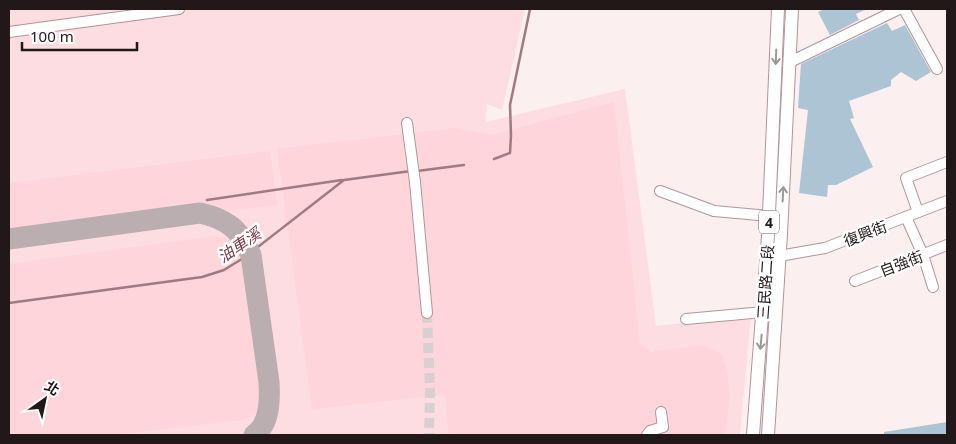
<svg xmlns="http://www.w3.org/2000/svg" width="956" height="444" font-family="'Noto Sans','Noto Sans TC',sans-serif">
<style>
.built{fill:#fddde1}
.green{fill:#fdd5db}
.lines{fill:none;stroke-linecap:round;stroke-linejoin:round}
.stream{stroke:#a17a81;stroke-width:2.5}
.taxiway{stroke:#baaeb0;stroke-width:21}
.building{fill:#adc4d5}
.minor-tunnel{stroke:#dacfd0;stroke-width:10;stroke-dasharray:10 5;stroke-linecap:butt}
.minor-casing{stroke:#b19498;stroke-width:12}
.major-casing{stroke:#b19498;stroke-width:14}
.minor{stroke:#fff;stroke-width:10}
.major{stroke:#fff;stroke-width:12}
.oneway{stroke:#9c9798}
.labels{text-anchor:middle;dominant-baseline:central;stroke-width:5;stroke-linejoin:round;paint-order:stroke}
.shield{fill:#fff;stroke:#645d5e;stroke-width:1}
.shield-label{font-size:14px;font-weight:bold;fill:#221719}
.street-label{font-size:15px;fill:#221719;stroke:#fff}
.water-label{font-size:16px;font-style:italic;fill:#7a3947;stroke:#fff}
</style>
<rect width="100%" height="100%" fill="#fbeff0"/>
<!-- built -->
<polygon class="built" points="9,9 525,9 502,110 487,104 486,122 625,89 656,326 751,315 740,435 9,435"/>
<!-- green -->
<g class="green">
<path d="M614 102 640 344 651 352 702 345 722 354C732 387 730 401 725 435H449L445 395 312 409 277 149 455 128 491 135Z"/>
<polygon points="270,151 277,205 9,235 9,183"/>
<polygon points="214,236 247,243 260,260 276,382 270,401 257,413 242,420 115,435 9,435 9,264"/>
</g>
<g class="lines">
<!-- stream -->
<g class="stream">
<polyline points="494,159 510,153 511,135 510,105 530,9"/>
<polyline points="417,171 464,165"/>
<polyline points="207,200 342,180"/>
<polyline points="9,303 202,277 224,270 245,257 344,180 411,171"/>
</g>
<!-- taxiway -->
<path class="taxiway" d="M9 239 200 213C227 219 240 229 251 255L269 382C270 400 270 424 254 435"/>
</g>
<!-- building -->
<g class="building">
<polygon points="825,9 867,9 856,14 859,20 830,35 818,12"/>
<polygon points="887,23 892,31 905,25 931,72 916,81 901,72 891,80 891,86 849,101 854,118 850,119 873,167 836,185 828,185 827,197 799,193 808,110 798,108 801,64"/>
<polygon points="947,422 947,435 884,435 884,432"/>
</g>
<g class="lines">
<!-- minor-tunnel -->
<polyline class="minor-tunnel" points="427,313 430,391 429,435"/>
<defs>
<g id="minor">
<polyline points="904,9 937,69"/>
<polyline points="9,32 179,9"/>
<polyline points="790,62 899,9"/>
<polyline points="407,123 415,182 427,313"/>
<polyline points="660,191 714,211 769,216"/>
<polyline points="918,212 906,178 947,162"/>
<polyline points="906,217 923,255 933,287"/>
<polyline points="779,256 825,248 947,201"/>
<polyline points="855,281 947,245"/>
<polyline points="686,319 764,312"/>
<polyline points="647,435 650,431 663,427 661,412"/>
</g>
<g id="major">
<polyline points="753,435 768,236 778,9"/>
<polyline points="768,435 781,234 792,9"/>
</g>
</defs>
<!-- minor casing -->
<use href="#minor" class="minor-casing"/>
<!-- major casing -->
<use href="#major" class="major-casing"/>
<!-- minor -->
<use href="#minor" class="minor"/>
<!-- major -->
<use href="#major" class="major"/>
</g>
<!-- one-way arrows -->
<defs><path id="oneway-shaft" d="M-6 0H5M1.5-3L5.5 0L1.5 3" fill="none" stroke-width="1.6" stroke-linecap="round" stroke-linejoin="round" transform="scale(1.25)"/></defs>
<g class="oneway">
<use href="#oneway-shaft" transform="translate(776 57) rotate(92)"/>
<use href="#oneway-shaft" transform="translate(783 194) rotate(-87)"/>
<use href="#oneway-shaft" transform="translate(761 342) rotate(95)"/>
</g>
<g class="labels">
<!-- shield labels -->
<rect class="shield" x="759" y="210.5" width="20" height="23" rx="4"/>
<g class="shield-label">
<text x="769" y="222">4</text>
</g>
<!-- street labels -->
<g class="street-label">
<text transform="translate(865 233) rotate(-21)">復興街</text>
<text transform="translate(901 263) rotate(-21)">自強街</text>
<text transform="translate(765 282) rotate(-86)">三民路二段</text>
</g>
<!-- water labels -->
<g class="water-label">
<text transform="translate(239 245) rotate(-34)">油車溪</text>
</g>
</g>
<!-- border -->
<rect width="956" height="444" fill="none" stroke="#221719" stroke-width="20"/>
<!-- north arrow -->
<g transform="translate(45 399) rotate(33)" stroke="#ffffff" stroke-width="4" paint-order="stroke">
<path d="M0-4L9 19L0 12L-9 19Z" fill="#221719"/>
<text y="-8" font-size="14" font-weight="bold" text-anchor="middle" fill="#221719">北</text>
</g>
<!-- scale -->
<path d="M22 42v8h115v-8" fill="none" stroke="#221719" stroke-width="2.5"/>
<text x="30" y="42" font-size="15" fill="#221719" stroke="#ffffff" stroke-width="4" paint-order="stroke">100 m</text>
</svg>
